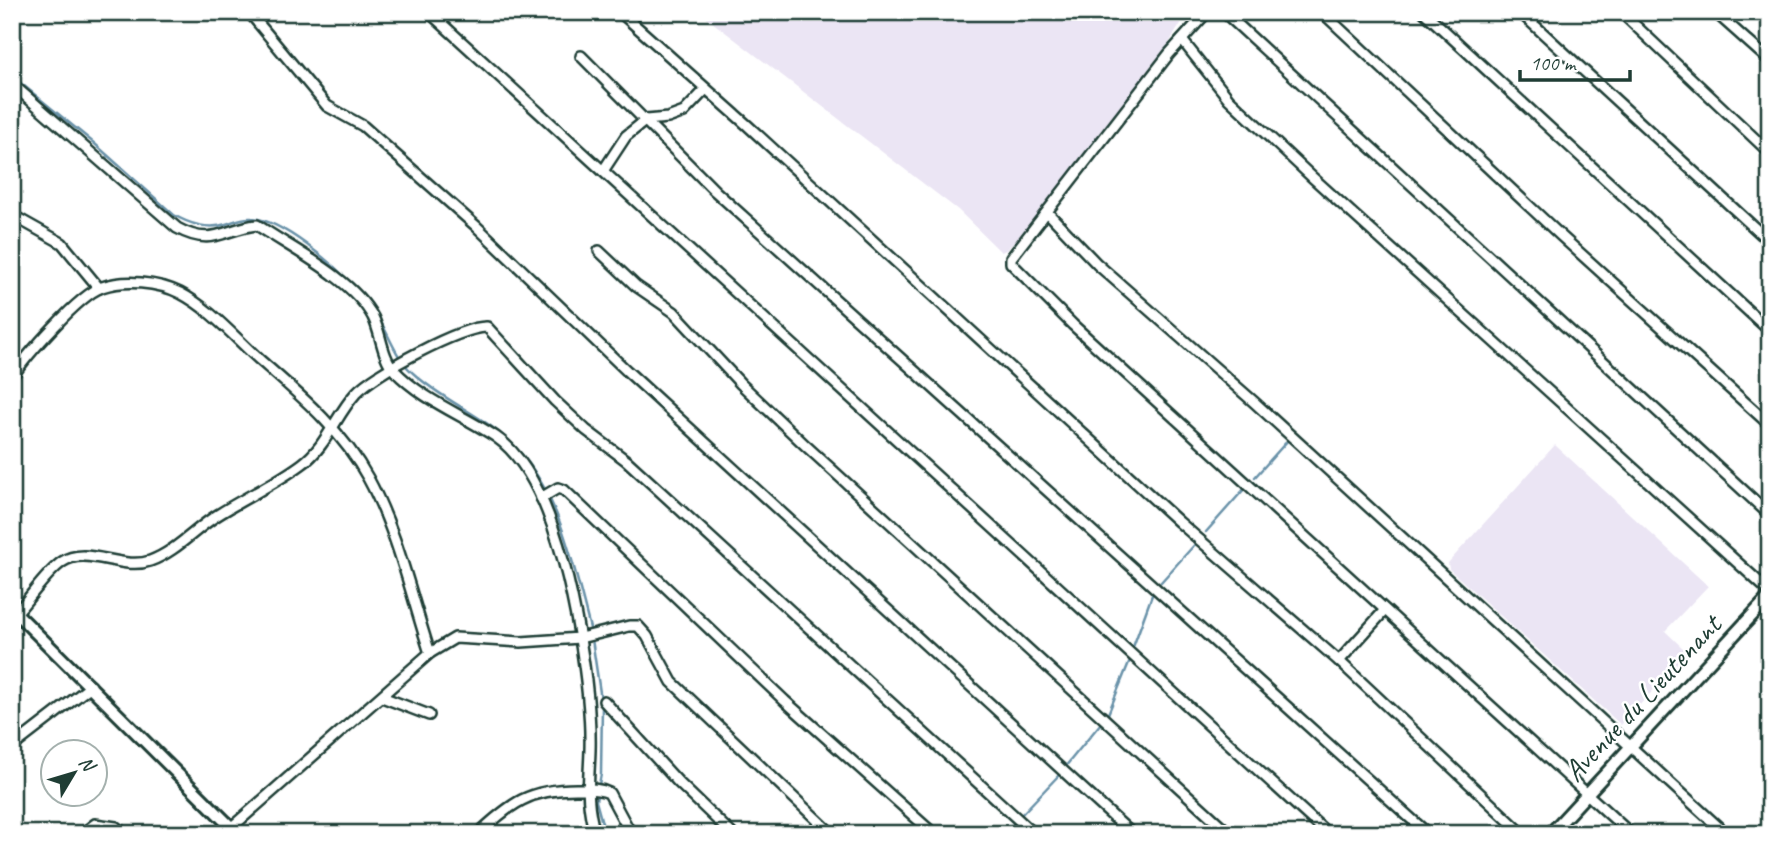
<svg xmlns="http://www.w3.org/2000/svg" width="1782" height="846" font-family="Caveat,sans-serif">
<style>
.built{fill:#ebe5f4}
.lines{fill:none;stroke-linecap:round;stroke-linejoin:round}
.stream{stroke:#6b93aa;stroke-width:2.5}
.minor-casing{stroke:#1f3d34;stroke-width:14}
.major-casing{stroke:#1f3d34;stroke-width:16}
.minor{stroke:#fff;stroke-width:9}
.major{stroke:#fff;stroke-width:10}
.labels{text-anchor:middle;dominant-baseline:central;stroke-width:5;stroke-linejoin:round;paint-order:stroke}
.street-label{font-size:30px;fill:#1f3d34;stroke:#fff}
</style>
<rect width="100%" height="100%" fill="#fff"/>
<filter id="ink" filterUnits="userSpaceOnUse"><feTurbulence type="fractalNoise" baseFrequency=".0143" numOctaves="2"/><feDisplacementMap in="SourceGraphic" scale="14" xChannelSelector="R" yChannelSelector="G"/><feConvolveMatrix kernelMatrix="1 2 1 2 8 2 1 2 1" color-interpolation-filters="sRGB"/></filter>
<g filter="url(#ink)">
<!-- built -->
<g class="built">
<polygon points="699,12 1188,12 1164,51 1038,219 1006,250 1001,252 958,210"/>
<polygon points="1555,445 1708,586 1665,631 1688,653 1621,725 1449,569 1448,563"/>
</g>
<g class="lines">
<!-- stream -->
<g class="stream">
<path d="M12 76 95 144 174 215C189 224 209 230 226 224 235 221 242 217 252 218 282 220 335 265 354 287"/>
<path d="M370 305C387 325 392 355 413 373 444 402 488 417 517 449 561 496 575 572 591 632"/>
<polyline points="1255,477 1289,439"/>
<polyline points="1206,532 1246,487"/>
<polyline points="1161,582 1197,542"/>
<polyline points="592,639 602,706 601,774 596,801 605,834"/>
<polyline points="1133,647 1152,595"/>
<polyline points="1108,714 1130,660"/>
<polyline points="1065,767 1101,723"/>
<polyline points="1021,815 1059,775"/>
<polyline points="1004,834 1015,822"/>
</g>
<defs>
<g id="minor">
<polyline points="249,12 327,106 363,126 476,226 627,371 1132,834"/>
<polyline points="429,12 1328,834"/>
<polyline points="620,12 747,125 1179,522 1339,661 1523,834"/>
<polyline points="1207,12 1169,54 1011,258 1011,263 1073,325 1631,834"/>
<polyline points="1224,12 1770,515"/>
<polyline points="1322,12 1560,235 1770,425"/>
<polyline points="1424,12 1770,331"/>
<polyline points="1520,12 1770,242"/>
<polyline points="1621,12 1770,153"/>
<polyline points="1715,12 1770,61"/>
<polyline points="1182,40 1229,99 1312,177 1770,592"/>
<polyline points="581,56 715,191 1428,834"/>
<path d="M12 84 177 228C213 248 225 228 257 225 292 249 352 278 373 317 381 333 382 357 394 370 422 400 463 415 496 437 548 473 570 580 580 639 586 675 591 713 590 750 589 784 585 799 595 834"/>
<polyline points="603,171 626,136 646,120 668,118 684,112 706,89"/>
<polyline points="1048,213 1097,264 1254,402 1726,834"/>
<polyline points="12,215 62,243 99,288"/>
<polyline points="599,251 636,286 674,312 741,384 805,445 1230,834"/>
<path d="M12 377C26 356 79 295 102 287 124 279 158 282 180 293 211 309 235 338 261 361 301 396 342 430 368 478 397 531 411 595 430 653"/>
<polyline points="541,498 558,488 564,490 785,701 934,834"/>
<path d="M16 613C30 598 46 573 62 562 86 545 122 571 150 561 175 552 194 530 216 516 244 498 275 484 302 464 327 446 336 415 356 393 374 373 462 326 487 327L555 401 586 430 627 461 1034 834"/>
<polyline points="1339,661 1385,610"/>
<polyline points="382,697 429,715"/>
<polyline points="604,701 679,783 732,834"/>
<polyline points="12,747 91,686"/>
<polyline points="232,827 430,653 455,638 521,642 580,638 629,626 638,626 647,636 672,682 832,834"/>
<polyline points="82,834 95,824 116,827 125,834"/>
<path d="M478 834C511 803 530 789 576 789 587 789 599 788 609 793L631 834"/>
</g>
<g id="major">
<polyline points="12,609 238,834"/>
<polyline points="1550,834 1770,596"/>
</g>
</defs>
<!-- minor casing -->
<use href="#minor" class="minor-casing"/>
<!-- major casing -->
<use href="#major" class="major-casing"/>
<!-- minor -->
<use href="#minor" class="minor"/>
<!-- major -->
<use href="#major" class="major"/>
</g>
</g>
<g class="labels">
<!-- street labels -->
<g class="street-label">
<text transform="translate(1642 698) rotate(-47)">Avenue du Lieutenant</text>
</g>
</g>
<!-- margin -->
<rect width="1782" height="846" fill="none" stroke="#fff" stroke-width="42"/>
<rect x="21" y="21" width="1740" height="804" fill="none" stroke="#1f3d34" stroke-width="2.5" filter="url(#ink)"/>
<!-- north arrow -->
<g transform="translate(74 773) rotate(52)"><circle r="33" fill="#ffffff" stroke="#a5b1ae" stroke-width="2"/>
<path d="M0-5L12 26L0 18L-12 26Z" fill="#1f3d34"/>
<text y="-10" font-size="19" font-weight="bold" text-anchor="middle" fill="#1f3d34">N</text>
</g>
<!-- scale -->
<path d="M1520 70v10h110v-10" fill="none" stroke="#1f3d34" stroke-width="3.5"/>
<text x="1530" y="70" font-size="21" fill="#1f3d34" stroke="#ffffff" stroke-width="5" paint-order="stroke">100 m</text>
</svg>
